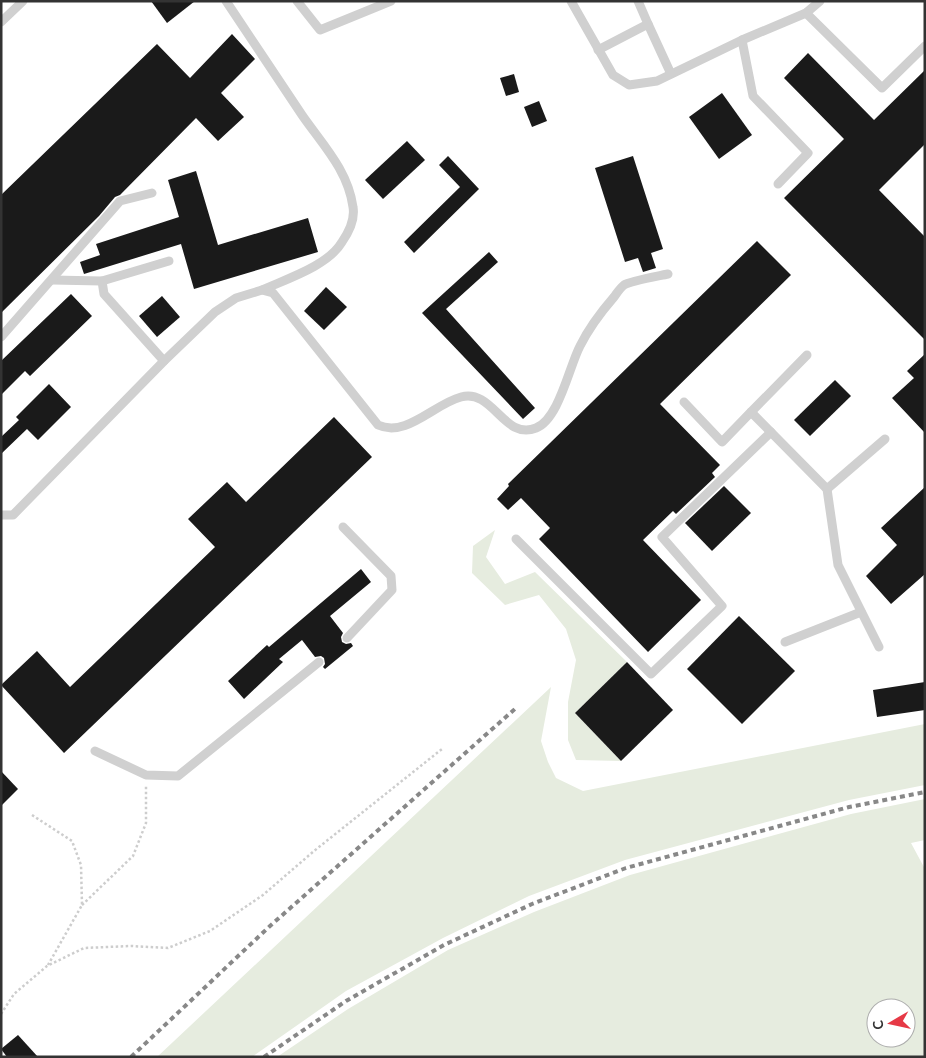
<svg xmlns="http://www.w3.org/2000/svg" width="926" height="1058" font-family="Mulish,sans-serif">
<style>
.green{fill:#e6ecdf;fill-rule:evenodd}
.building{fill:#1a1a1a}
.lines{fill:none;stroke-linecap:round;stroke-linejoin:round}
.path{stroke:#cdcdcd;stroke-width:2.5;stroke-dasharray:2.5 2.5;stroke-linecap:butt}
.service{stroke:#d0d0d0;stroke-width:9}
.rail{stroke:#888;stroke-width:4;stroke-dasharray:5 4;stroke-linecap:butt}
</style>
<rect width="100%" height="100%" fill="#fff"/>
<!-- green -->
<g class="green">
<polygon points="495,530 486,557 505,584 535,572 627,662 575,713 621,761 576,760 568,740 568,702 576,660 566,629 539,595 505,605 472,573 473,546"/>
<polygon points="551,687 541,741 548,762 556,778 583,791 925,724 925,785 849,800 625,860 529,896 443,938 346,991 252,1057 157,1057"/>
<path d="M925 799V840L911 843 925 869V1057H277L348 1009 448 950 534 912 630 875 851 814ZM876 1008H906V1038H876Z"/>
</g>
<!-- building -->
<g class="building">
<polygon points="151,1 195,1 167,23"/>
<polygon points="232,34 255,59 221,93 244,117 218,141 196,118 120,195 115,197 99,216 1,313 1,195 157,44 190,78"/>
<polygon points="808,53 874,120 925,70 925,144 879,190 925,237 925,340 784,198 844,139 784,78"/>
<polygon points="514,74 519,92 506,96 500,78"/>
<polygon points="722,93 752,135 719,159 689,117"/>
<polygon points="539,101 547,121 532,127 524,107"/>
<polygon points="407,141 425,160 383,199 365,180"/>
<polygon points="448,156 479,189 414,253 404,242 460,187 439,165"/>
<polygon points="633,156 663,249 651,253 656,268 643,272 638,258 625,262 595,168"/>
<polygon points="196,171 218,245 308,218 318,252 194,289 181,244 84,274 80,262 100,255 96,244 179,217 168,180"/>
<polygon points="757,241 791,275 660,404 720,465 712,473 715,477 676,514 673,511 643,540 701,600 648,652 539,539 550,528 521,498 508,510 497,499 509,486 508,484"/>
<polygon points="489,252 498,262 446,309 535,408 523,419 422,313"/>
<polygon points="326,287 347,307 324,330 304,311"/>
<polygon points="71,294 92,316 30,376 25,371 1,395 1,361"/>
<polygon points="162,296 180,317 157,337 139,316"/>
<polygon points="925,354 925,433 892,398 914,378 907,371"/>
<polygon points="835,380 851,396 810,436 794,420"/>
<polygon points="49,384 71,407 38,440 27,429 1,454 1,437 19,420 16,417"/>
<polygon points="334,417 372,457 64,753 1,685 37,651 70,687 215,547 188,519 227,482 246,502"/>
<polygon points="724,486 751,513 712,551 685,523"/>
<polygon points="925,487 925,574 891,604 866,576 897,545 881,528"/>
<polygon points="361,569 371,582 330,616 343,633 341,637 342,642 346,644 351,643 353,646 325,669 323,667 325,664 324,658 321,656 315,657 302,640 279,659 283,662 244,699 228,681 267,645 269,647"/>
<polygon points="739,616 795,671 742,724 687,669"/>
<polygon points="627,662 673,710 621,761 575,713"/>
<polygon points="925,682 925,710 877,717 873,690"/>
<polygon points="1,771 18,789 1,806"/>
<polygon points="18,1035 38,1057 7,1057 1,1049"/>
</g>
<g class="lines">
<!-- path -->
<g class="path">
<polyline points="32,815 72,841 81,865 82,905 48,965"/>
<polyline points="82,905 133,856 146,823 146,785"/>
<polyline points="1,1014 14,994 47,966 84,948 131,946 168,948 210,931 263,895 314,851 442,749"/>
</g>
<!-- service -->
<g class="service">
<path d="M226 1C251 39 277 77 302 115 322 144 348 170 353 207 355 219 349 232 342 242 328 266 286 279 262 290"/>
<polyline points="297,1 320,30 391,1"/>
<polyline points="571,1 613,75 629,85 657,81 742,40 806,13 820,1"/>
<polyline points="806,13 882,88 925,46"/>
<polyline points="1,22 23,1"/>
<polyline points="648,24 671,74"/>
<polyline points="742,40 753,96 808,153 778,184"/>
<polyline points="598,50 648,24 638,1"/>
<polyline points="52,280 102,281"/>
<polyline points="1,337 120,201 152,193"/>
<polyline points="164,361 104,294 102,281 169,261"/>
<polyline points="684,402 722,442 751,412 827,489 838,565 879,647"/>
<polyline points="751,412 807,355"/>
<polyline points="827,489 885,439"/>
<path d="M1 515H13L164 361 215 312 236 298 262 290 273 293 378 425C406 438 434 404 461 397 493 388 504 441 536 428 559 419 569 367 580 346 589 328 601 312 614 297 617 293 620 288 624 285 630 281 659 276 668 274"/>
<polyline points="343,527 391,576 392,590 347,638"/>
<polyline points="516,539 651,674 722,606 662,537 771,432"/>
<polyline points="785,642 861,612"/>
<polyline points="95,751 146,775 178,776 319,662"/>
</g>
<!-- rail -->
<g class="rail">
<polyline points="131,1057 270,926 516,708"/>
<polyline points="264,1057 346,1001 444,945 532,904 626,868 849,807 925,792"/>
</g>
</g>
<!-- border -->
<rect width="926" height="1058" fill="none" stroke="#333333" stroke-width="5"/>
<!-- north arrow -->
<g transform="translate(891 1023) rotate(261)"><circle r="24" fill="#ffffff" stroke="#adadad"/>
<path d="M0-4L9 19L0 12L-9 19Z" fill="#e63946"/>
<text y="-8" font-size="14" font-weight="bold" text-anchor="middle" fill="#333333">С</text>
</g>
</svg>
